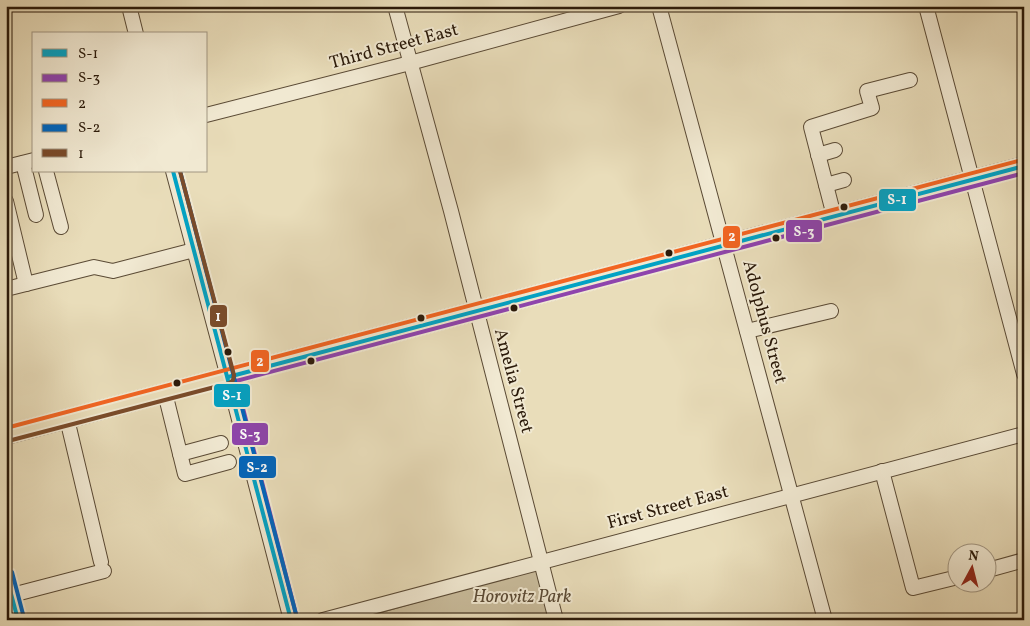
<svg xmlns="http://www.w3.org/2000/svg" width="1030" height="626" font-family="Vollkorn,serif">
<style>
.green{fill:#c9bc9c;stroke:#7a6a52}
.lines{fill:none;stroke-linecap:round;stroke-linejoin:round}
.minor-casing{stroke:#5a4a35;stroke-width:16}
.major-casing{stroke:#2a1909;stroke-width:20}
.minor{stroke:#f1e9d2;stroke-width:14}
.major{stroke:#e9ddba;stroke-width:18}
.bus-1-casing{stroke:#f1e9d2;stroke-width:8}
.bus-2-casing{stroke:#f1e9d2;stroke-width:8}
.bus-3-casing{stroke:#f1e9d2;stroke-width:8}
.bus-4-casing{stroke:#f1e9d2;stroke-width:8}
.bus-5-casing{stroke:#f1e9d2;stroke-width:8}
.bus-1{stroke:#02a2c4;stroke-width:4}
.bus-2{stroke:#8e44ad;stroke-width:4}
.bus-3{stroke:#f26522;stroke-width:4}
.bus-4{stroke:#0065bd;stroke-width:4}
.bus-5{stroke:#7a4b2a;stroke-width:4}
.bus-dot{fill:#2a1909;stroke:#f1e9d2;stroke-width:2}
.labels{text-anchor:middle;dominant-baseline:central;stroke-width:4;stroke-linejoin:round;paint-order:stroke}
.street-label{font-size:18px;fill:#2a1909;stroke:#f1e9d2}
.park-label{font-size:18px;font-style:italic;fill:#5a4a35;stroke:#f1e9d2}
.line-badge{stroke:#f1e9d2;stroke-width:2}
.badge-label{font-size:14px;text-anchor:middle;font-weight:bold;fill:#fff}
</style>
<rect width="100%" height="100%" fill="#e9ddba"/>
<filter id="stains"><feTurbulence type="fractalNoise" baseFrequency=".004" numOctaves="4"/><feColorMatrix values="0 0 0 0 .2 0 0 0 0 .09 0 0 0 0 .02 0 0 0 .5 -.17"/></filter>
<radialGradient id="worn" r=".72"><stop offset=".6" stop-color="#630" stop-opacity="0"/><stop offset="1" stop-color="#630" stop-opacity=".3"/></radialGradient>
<!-- green -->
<polygon class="green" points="535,569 541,574 552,620 355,620"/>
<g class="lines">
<defs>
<g id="minor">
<polyline points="129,6 136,34"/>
<polyline points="395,6 451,211 556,620"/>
<polyline points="659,6 825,620"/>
<polyline points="926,6 1024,374"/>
<polyline points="206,115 410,63 619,6"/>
<polyline points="818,155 835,150"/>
<polyline points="23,163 36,215"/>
<polyline points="6,167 34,160"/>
<polyline points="46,171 61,227"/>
<polyline points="173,171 228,377 291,620"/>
<polyline points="826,185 844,180"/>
<polyline points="6,201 26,284"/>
<polyline points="834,216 811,127 872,108 867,91 910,80"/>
<polyline points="6,289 94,267 113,271 194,250"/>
<polyline points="747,331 831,311"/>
<polyline points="165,393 185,474 229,462"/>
<polyline points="67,419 101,562"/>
<polyline points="180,454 221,443"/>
<polyline points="882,471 913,588 958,577"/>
<polyline points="988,570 1024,560"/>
<polyline points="6,574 18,620"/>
<polyline points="12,595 104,571"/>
<polyline points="323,620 1024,434"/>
</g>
<polyline id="major" points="6,435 1024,166"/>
</defs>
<!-- minor casing -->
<use href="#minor" class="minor-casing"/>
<!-- major casing -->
<use href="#major" class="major-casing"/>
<!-- minor -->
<use href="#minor" class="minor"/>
<!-- major -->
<use href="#major" class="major"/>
<defs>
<g id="bus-1">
<polyline points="173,171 291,620"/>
<polyline points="228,377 1024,166"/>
<polyline points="6,575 18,620"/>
</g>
<polyline id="bus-2" points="297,618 236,381 1024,173"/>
<polyline id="bus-3" points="6,428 1022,160"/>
<g id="bus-4">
<polyline points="180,171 297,618"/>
<polyline points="12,572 24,618"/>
</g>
<polyline id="bus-5" points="8,441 230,383 233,380 234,375 180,171"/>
</defs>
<!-- bus-1 casing -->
<use href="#bus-1" class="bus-1-casing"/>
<!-- bus-2 casing -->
<use href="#bus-2" class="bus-2-casing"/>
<!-- bus-3 casing -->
<use href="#bus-3" class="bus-3-casing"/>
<!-- bus-4 casing -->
<use href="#bus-4" class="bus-4-casing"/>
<!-- bus-5 casing -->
<use href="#bus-5" class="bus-5-casing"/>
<!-- bus-1 -->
<use href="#bus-1" class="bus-1"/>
<!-- bus-2 -->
<use href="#bus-2" class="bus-2"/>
<!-- bus-3 -->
<use href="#bus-3" class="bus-3"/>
<!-- bus-4 -->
<use href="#bus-4" class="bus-4"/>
<!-- bus-5 -->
<use href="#bus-5" class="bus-5"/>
</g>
<!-- markers -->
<g class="bus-dot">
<circle cx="844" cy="207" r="4.5"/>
<circle cx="776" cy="238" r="4.5"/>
<circle cx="669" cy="253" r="4.5"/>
<circle cx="514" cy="308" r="4.5"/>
<circle cx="421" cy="318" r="4.5"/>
<circle cx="228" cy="352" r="4.5"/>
<circle cx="311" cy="361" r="4.5"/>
<circle cx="177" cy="383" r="4.5"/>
</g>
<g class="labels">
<!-- street labels -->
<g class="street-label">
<text transform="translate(394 47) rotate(-15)">Third Street East</text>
<text transform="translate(764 322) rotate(75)">Adolphus Street</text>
<text transform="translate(513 381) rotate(75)">Amelia Street</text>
<text transform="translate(668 508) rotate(-15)">First Street East</text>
</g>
<!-- park labels -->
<g class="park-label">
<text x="522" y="597">Horovitz Park</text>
</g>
</g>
<g class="line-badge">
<rect x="878" y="188" width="39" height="24" rx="5" fill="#02a2c4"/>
<rect x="785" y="219" width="38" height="24" rx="5" fill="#8e44ad"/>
<rect x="722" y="225" width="19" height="24" rx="5" fill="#f26522"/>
<rect x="209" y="304" width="19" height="24" rx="5" fill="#7a4b2a"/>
<rect x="250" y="349" width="20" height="24" rx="5" fill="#f26522"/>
<rect x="213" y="383" width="38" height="25" rx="5" fill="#02a2c4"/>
<rect x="231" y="422" width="38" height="24" rx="5" fill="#8e44ad"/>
<rect x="238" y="455" width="39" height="24" rx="5" fill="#0065bd"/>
</g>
<g class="badge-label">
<text x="897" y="204">S-1</text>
<text x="804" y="236">S-3</text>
<text x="732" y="241">2</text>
<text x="218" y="321">1</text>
<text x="260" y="366">2</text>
<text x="232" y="400">S-1</text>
<text x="250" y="439">S-3</text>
<text x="257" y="472">S-2</text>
</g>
<!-- margin -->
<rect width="1030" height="626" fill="none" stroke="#e9ddba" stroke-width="25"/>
<rect x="8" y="8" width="1015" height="611" fill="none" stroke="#2a1909" stroke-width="2.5"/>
<rect x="12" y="12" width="1005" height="601" fill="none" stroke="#2a1909"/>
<!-- legend -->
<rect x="32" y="32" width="175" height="140" fill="#f1e9d2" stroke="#a19682"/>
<rect x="42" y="49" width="25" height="8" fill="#02a2c4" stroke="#a19682"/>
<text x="78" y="58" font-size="15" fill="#2a1909">S-1</text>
<rect x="42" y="74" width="25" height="8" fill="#8e44ad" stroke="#a19682"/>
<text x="78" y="82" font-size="15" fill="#2a1909">S-3</text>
<rect x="42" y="99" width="25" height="8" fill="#f26522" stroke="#a19682"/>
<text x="78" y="108" font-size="15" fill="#2a1909">2</text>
<rect x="42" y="124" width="25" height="8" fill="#0065bd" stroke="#a19682"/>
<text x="78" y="132" font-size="15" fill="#2a1909">S-2</text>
<rect x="42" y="149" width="25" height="8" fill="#7a4b2a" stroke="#a19682"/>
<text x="78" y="158" font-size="15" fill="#2a1909">1</text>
<!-- north arrow -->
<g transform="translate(972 568) rotate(7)"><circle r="24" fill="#f1e9d2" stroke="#a19682"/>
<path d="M0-4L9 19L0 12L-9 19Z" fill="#8f2418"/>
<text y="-8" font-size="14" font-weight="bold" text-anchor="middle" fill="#2a1909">N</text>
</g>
<rect width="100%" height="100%" filter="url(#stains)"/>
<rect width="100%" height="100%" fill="url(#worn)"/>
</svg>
